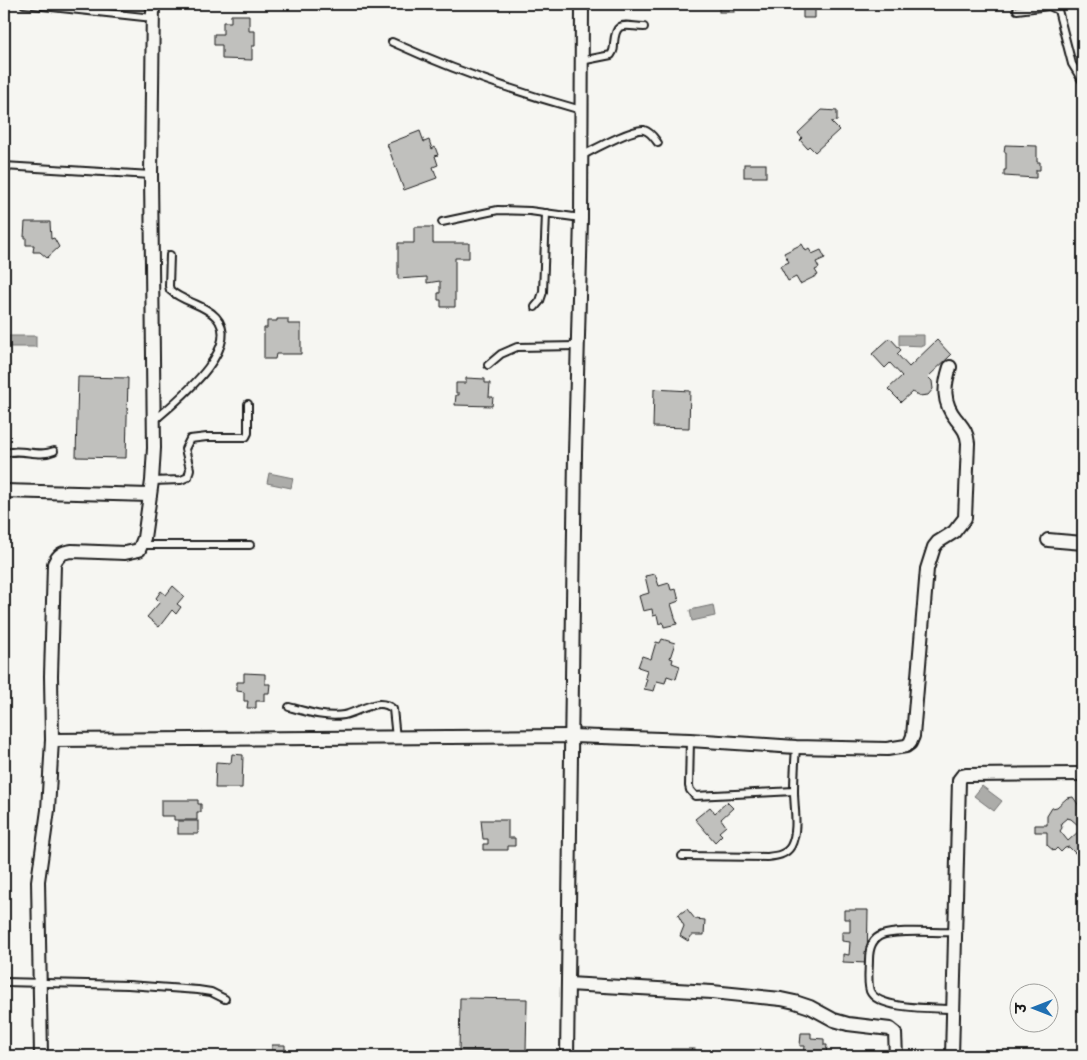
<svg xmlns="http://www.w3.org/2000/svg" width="1087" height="1060" font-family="'Gochi Hand','Playpen Sans Deva',sans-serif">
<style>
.water{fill:#acaca9;stroke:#727271}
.building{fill:#c0c0bd;stroke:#1c1c1c;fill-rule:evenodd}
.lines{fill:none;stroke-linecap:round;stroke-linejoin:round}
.lane-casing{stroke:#1c1c1c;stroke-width:10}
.street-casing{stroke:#1c1c1c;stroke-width:16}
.lane{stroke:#f6f6f2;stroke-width:6}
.street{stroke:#f6f6f2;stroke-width:12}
</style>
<rect width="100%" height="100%" fill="#f6f6f2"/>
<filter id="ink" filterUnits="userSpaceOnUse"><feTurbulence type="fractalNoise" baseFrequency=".02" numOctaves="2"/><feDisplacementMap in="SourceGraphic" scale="10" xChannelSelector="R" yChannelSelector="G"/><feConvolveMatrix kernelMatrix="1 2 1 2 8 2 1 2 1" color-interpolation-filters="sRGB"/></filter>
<g filter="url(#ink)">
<!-- water -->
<g class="water">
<polygon points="899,335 924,335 924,346 899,345"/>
<rect x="8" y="336" width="28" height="11"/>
<polygon points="269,473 293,478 291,488 267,483"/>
<polygon points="713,605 715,616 692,621 690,610"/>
<polygon points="982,786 1002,801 994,811 974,796"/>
</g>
<!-- building -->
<g class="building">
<rect x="719" y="4" width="15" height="8"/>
<polygon points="803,4 819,4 819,9 815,9 815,18 803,18"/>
<polygon points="231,15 249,15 249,31 255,31 255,46 252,46 252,60 222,59 222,45 214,45 214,34 223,34 223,22 231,22"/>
<polygon points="822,110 837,111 837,121 831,122 839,130 815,152 809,146 807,148 800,140 802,138 798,133"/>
<polygon points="420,131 424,142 429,140 432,149 435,147 438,155 435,156 438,165 433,167 437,178 404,190 387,144"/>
<polygon points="1005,145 1037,146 1037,162 1040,162 1040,170 1036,170 1036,178 1004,176 1004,170 1006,170 1006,152 1004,152"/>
<rect x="744" y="164" width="22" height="13"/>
<polygon points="25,222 50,222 51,239 54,238 59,247 47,258 40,252 33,252 34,245 26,245 26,237 24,237"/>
<polygon points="414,227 433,227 433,243 469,243 469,258 455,258 455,307 441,307 441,300 438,300 438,293 440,293 440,281 427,283 427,277 398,279 398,243 414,243"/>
<polygon points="802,244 806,251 809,249 812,254 821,250 825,258 816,262 819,268 815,270 818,275 800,284 796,277 788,281 780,266 789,262 784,253"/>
<polygon points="277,319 288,319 288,324 301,324 301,354 276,354 275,359 264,359 264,328 267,328 267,321 277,321"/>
<polygon points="890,338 901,350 897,354 909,367 937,340 951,355 928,377 932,381 933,389 928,395 919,396 912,392 901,402 888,389 902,376 890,363 885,368 872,354"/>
<polygon points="78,377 128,378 126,458 76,457"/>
<polygon points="466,378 485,379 485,383 490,383 489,397 493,397 492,406 455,405 456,395 459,395 459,393 456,393 456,383 466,383"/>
<polygon points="654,389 690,391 689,428 653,427"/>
<polygon points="655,574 659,586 669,583 671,590 676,589 679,601 671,604 677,624 664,627 663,622 659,624 657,615 653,616 652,609 643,611 639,596 649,593 645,576"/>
<polygon points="173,586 184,596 177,604 181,607 176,614 172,610 159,627 147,617 160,602 156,598 161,591 166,595"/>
<polygon points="662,639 675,643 670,658 673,659 672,663 680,666 676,679 667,676 665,683 657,681 654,691 644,689 647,679 645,678 647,670 638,667 642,656 651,659 656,642 660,643"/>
<polygon points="244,673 265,674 265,684 270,684 269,693 264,693 264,701 256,701 256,708 247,708 248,701 244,701 244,692 237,691 237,682 244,682"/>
<polygon points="232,754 243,755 242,788 215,788 216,762 231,763"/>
<path d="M1073 797 1080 807H1083V850L1077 855 1069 847 1065 848 1061 852 1057 848 1054 851 1047 845V832H1035V825H1047V816L1052 808 1057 807 1067 798ZM1067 818 1071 819 1079 826 1080 830 1068 841 1060 831 1062 828 1061 823Z"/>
<polygon points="161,800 198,800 198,804 201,804 201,812 197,812 197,820 174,820 174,816 161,816"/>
<polygon points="727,802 733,808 721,819 726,826 719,832 722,835 715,842 695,819 710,807 715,813"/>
<polygon points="481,820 508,820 508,838 515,838 515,846 508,846 508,850 483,850 483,844 488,844 488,839 483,839"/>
<rect x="178" y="821" width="20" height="13"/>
<polygon points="687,909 695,919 705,920 704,935 692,935 688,941 680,936 684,926 678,915"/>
<polygon points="844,910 868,910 867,963 843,962 843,954 849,955 850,942 842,941 842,932 850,932 850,919 844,919"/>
<polygon points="460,998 527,999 526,1052 459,1051"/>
<polygon points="801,1033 811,1033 811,1038 824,1039 824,1045 827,1045 826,1056 804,1056 805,1046 800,1046"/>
<polygon points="272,1045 285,1045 285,1056 269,1056 272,1055"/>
<rect x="671" y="1049" width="24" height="7"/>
</g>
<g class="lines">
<defs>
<g id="lane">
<polyline points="24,4 153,18"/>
<polyline points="1017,10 1049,6 1058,10 1072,64 1083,82"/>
<path d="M392 42C453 70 516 92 581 110"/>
<path d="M581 61 611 55C614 51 614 48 614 43 616 20 624 26 644 27"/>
<path d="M581 156C593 150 633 128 644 130 651 132 654 138 658 143"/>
<polyline points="4,166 151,175"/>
<polyline points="442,222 498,210 530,211 581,218"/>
<polyline points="535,307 540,301 543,292 546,213"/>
<polyline points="488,365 501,354 517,347 578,346"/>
<path d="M155 420C175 402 244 348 216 317 204 304 183 302 170 290L169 286 170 255"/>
<path d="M4 454C19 447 38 458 54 451"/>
<polyline points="152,481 181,480 188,477 190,469 185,449 190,439 207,437 246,437 248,433 248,404"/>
<polyline points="143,545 250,545"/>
<path d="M289 707C307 712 326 718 344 715 360 712 378 696 393 709L396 738"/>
<polyline points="690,740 689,786 690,790 695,796 794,791"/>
<path d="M682 856 767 857C776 856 786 855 791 846 799 830 794 808 794 791 794 776 795 761 796 747"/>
<polyline points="4,982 128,985 198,990 211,992 225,999"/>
<path d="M953 1009C935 1008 878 1010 870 991 867 982 869 970 869 960 869 950 871 939 882 935 899 929 936 933 955 932"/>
</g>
<g id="street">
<polyline points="4,491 150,495"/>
<polyline points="1048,540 1083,543"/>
<path d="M52 740 572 736 690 740 796 747 887 749 906 746 910 743 913 736 927 569 934 547 938 542 954 532 965 518 968 443C967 432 963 428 956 419 942 402 944 386 950 367"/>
<polyline points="568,984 712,992 781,999 795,1002 810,1007 834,1020 848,1024 890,1029 895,1033 896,1056"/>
<path d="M41 1056 38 881 48 810 52 740 51 676 54 564C58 555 62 552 72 551L125 553 139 550 144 538 152 481 154 448 151 175 153 4"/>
<polyline points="567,1056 575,454 581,218 582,4"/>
<polyline points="952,1056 959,780 962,776 966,775 1083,774"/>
</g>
</defs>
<!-- lane casing -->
<use href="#lane" class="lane-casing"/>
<!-- street casing -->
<use href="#street" class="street-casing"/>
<!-- lane -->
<use href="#lane" class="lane"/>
<!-- street -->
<use href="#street" class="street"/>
</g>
</g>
<!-- margin -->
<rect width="1087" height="1060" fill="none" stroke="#f6f6f2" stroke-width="20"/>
<rect x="10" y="10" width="1067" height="1040" fill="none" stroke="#1c1c1c" stroke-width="2" filter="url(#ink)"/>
<!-- north arrow -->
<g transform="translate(1034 1008) rotate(270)"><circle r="24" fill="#f6f6f2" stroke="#9f9f9c"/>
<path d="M0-4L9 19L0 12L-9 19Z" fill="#1f6fb2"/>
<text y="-8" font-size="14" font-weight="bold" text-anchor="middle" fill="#1c1c1c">उ</text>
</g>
</svg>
